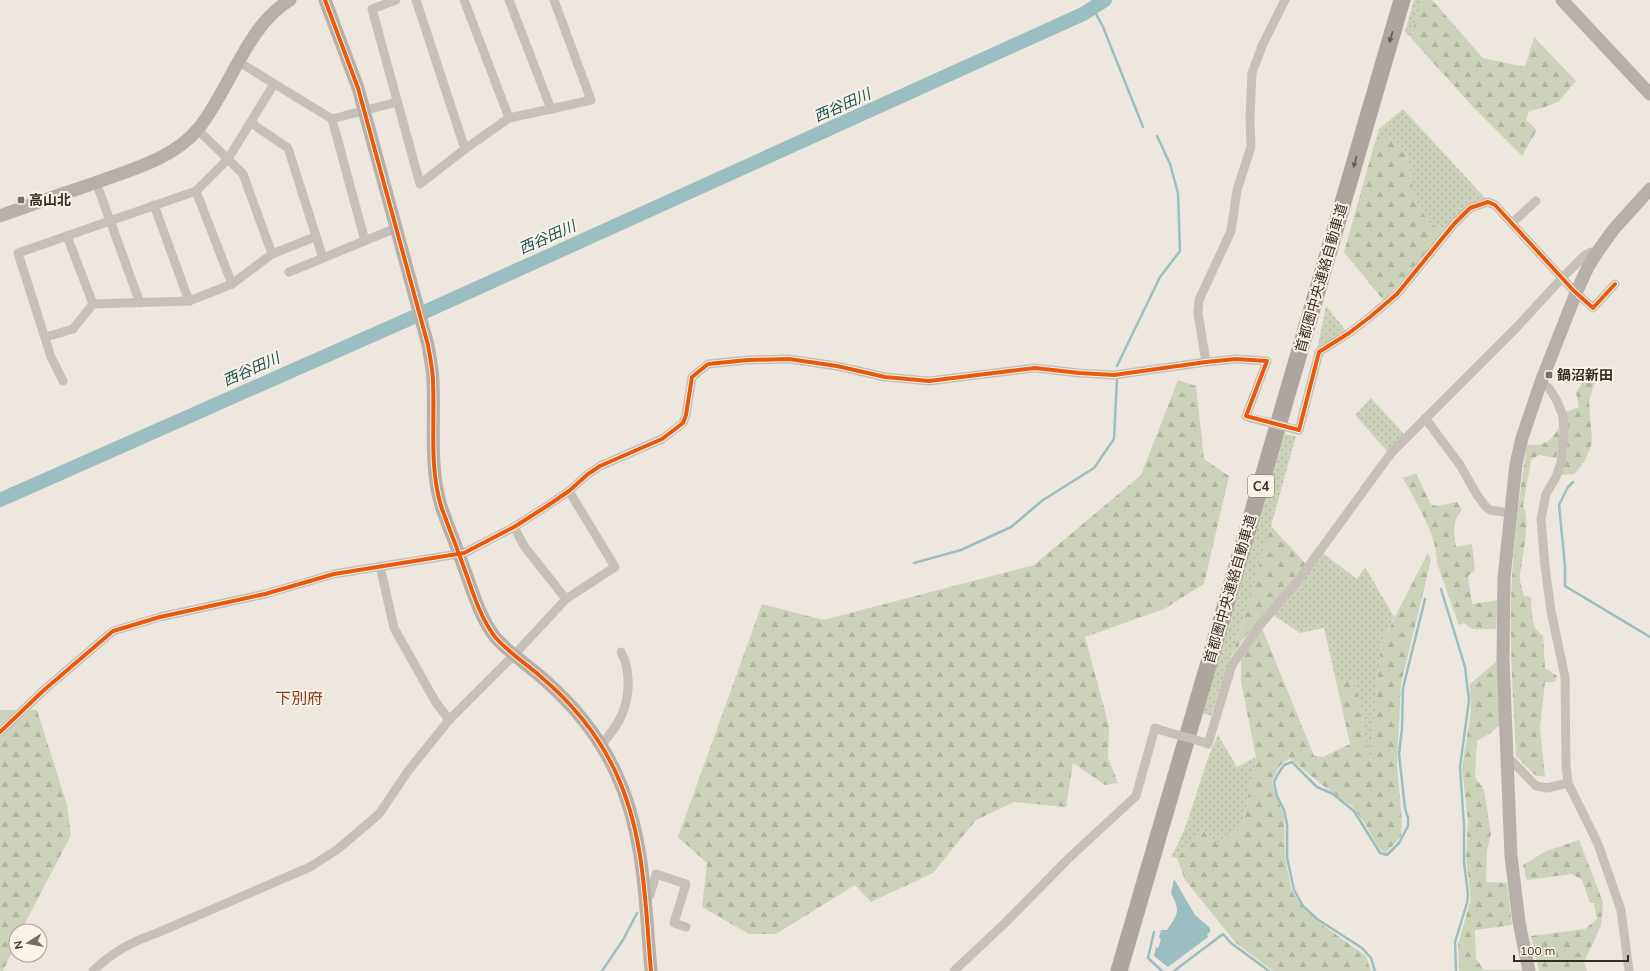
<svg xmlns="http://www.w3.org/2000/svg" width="1650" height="971" font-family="Mulish,'Noto Sans JP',sans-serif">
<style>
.grass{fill:url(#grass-dots)}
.forest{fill:url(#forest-firs)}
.water{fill:#9bbec0}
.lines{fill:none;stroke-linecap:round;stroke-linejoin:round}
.stream{stroke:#9bbec0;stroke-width:2.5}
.river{stroke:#9bbec0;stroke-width:14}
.street{stroke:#c7c0b9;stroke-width:9}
.secondary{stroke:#b7b0aa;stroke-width:13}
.highway{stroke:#aca69f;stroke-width:17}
.street-bridge{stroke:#c7c0b9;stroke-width:9}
.cycleway-casing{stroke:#faf2e7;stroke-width:6}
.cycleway{stroke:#e8590c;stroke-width:4}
.oneway{fill:#665d57}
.poi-dot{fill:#776e68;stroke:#faf2e7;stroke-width:1.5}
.labels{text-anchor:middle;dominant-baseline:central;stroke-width:4;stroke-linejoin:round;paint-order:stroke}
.shield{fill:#faf2e7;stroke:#726861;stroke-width:1}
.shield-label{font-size:13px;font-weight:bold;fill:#372d27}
.poi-label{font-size:14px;font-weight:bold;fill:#372d27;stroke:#faf2e7;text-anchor:start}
.street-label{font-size:14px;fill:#372d27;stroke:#faf2e7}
.water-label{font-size:15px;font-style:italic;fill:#1a545b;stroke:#faf2e7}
.quarter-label{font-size:16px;fill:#8b3a1c;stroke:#faf2e7}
</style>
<defs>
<pattern id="grass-dots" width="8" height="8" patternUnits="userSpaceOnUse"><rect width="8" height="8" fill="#cdd3ba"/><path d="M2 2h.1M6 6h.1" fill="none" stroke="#b1b5a0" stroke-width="1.8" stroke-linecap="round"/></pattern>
<pattern id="forest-firs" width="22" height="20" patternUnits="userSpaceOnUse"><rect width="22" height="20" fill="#cdd3ba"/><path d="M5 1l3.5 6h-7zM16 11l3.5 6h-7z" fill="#b1b5a0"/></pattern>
</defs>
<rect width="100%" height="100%" fill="#ede7e0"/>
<!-- grass -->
<g class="grass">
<polygon points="1414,0 1423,0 1410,37 1405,32"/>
<polygon points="1403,109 1486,199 1445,231 1429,223 1415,198 1406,152 1388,137 1373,149 1379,129"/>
<polygon points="1326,306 1347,332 1317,350"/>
<polygon points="1371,398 1405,435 1388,452 1355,415"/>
<path d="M1285 434 1296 436C1270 530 1244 624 1211 716L1201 713Z"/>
<polygon points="1323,553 1357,579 1365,567 1394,617 1381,644 1370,765 1356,681 1336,681 1324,628 1300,633 1273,615"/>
<path d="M1218 735 1237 767 1256 757 1242 827 1218 843 1204 831 1177 858 1171 857C1193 819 1199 774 1218 735Z"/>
</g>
<!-- forest -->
<g class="forest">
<polygon points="1423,0 1432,0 1483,58 1525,67 1534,37 1576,81 1558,102 1542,108 1529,111 1526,120 1537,130 1522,156 1474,108 1410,37"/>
<polygon points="1388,137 1406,152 1415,198 1429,223 1445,231 1384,301 1344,252 1373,149"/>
<path d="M1588 373 1595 381 1589 401 1592 442C1589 454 1583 465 1574 474L1561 475 1566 412 1579 407 1576 393Z"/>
<polygon points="1178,380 1196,386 1204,459 1229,476 1204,584 1164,609 1085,637 1109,726 1108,758 1118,783 1105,785 1073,763 1066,807 1014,802 976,820 933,873 871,902 855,885 776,934 749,934 702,907 707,863 678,837 762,604 823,620 1034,565 1141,475"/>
<path d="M1559 427 1560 438 1556 458 1539 455 1531 460 1523 506C1531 518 1522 560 1520 574 1519 580 1522 589 1524 596L1531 597C1532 609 1530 629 1543 635L1545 668 1557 676 1555 682H1545L1540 728 1545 777 1535 775 1516 756C1514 714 1511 671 1511 629 1510 568 1518 505 1527 445 1545 445 1551 443 1559 427Z"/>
<path d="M1416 473 1431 505 1438 506 1457 502 1462 510C1452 521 1454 532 1456 547L1472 544 1475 570 1468 576 1472 604 1498 600 1496 629H1472L1464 623 1459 625 1458 623 1437 563C1437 534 1416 503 1403 478Z"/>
<polygon points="1271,526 1306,564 1241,642 1231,660"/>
<path d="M1428 553 1431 560 1401 684 1397 765 1402 821 1401 836 1385 854 1378 847 1364 822 1352 806 1322 785 1291 759C1279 762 1276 772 1272 783L1284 816 1285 857 1291 888 1295 896 1305 910 1317 921 1366 956 1371 971H1273L1236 943 1185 880 1177 858 1204 831 1218 843 1242 827 1256 757 1241 682V654L1262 628 1314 756 1323 757 1350 744 1336 681H1356L1370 763 1381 644Z"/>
<polygon points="1499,659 1502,723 1492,732 1477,741 1475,777 1484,790 1491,834 1487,851 1486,882 1507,883 1512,925 1475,930 1476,959 1484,970 1525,970 1525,971 1459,971 1458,944 1471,899 1466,857 1468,822 1462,768 1471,712 1470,684"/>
<polygon points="0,710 37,710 67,805 71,835 21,931 16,931 16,943 3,971 0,971"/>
<polygon points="1579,840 1603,902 1601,926 1584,962 1587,971 1539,971 1531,936 1585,929 1597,919 1594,903 1590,903 1582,880 1572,874 1527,880 1523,865 1546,851"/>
</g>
<!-- water -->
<path class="water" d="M1174 879 1195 915 1210 928V932L1207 934 1208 937 1168 967 1154 956 1156 947 1158 948 1161 939 1159 938 1161 930H1167C1179 913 1180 911 1171 893Z"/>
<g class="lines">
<!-- stream -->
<g class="stream">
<polyline points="1093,8 1103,27 1143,127"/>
<polyline points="1117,366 1160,277 1180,251 1178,193 1170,164 1157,136"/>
<polyline points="1573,482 1568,487 1559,505 1565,566 1565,586 1650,637"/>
<polyline points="914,563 961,550 1011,527 1043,500 1094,468 1114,439 1117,379"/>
<polyline points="1441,589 1465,667 1469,700 1460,767 1464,826 1464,862 1468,894 1467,903 1455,942 1456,971"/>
<polyline points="1154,932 1148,958 1162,971"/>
<polyline points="602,971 623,940 637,913"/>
<polyline points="1174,971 1223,934 1231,943 1269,971"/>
<polyline points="1375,971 1371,958 1362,948 1317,919 1303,906 1294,890 1287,857 1287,824 1284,810 1277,796 1275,787 1274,782 1278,774 1284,765 1292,762 1317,787 1333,794 1354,811 1380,853 1387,855 1399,843 1408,826 1408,818 1405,808 1399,754 1402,729 1403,688 1425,599"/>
</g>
<!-- river -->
<polyline class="river" points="0,500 409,319 1083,14 1105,0"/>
<!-- street -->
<g class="street">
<polyline points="396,0 372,9 420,184 465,149"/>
<polyline points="416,0 465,149 509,118"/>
<polyline points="464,0 509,118 551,109"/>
<polyline points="509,0 551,109 591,100 554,0"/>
<polyline points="239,62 332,119 365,241"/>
<polyline points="332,119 397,102"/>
<polyline points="251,123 288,148 323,258"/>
<polyline points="197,129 243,174 272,254"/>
<polyline points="96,182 140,303"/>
<polyline points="196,191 232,284"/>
<polyline points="154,205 189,301"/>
<polyline points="1512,223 1536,201"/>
<polyline points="289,272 396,228"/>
<polyline points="93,304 189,301 232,284 272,254 315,237"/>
<polyline points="46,337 73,329 93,304 67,236"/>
<polyline points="1206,362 1198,313 1199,300 1231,231 1237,190 1251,147 1250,118 1252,73 1262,46 1285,0"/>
<polyline points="63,381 51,357 18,253 196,191 228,159 274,84"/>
<polyline points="1541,382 1549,388 1557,401 1563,416 1564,432 1561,463 1556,477 1546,494 1541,519 1545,566 1551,611 1565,677 1566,765 1568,783 1598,844 1621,910 1629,971"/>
<polyline points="1425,418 1460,465 1477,495 1486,507 1490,510 1510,513"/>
<polyline points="1294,429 1299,430 1319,352 1349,333 1370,317 1397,294 1454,224 1470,208 1488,202 1495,205 1573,290 1593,308 1615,284"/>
<polyline points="514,527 524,546 566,599"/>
<polyline points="380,566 394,628 435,701 449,720"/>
<polyline points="0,732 44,690 113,631 160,617 265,594 334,574 464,553 514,527 547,506 569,491 588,474 600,466 662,439 683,423 686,415 692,377 708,364 748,360 789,359 837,366 885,377 929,381 1035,368 1079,373 1114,375 1206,362 1236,359 1267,361 1246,416 1251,418"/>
<polyline points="1203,742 1208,744 1232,665 1260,625 1300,578 1386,460 1394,450 1518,326 1562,278 1585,255 1591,252 1596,254"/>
<path d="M601 746C609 735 620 723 624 709 630 692 630 668 621 652"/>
<polyline points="1507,760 1512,761 1536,786 1547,788 1568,783"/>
<polyline points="645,896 650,895 656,874 686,884 674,923 686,927"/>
<path d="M93 971C111 953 133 941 157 933L310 867 338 849 379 814 408 771 449 720 514 655 566 599 615 567 569 491"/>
<polyline points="954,971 1006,922 1068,859 1136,796 1155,728 1160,730"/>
</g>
<!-- secondary -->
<g class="secondary">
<path d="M325 0 358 88 428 345C430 358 433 370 433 382 435 424 429 465 441 506 448 526 456 545 463 565 472 589 479 616 495 637 508 652 525 663 540 676 572 703 599 736 616 773 645 835 645 904 651 971"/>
<polyline points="1562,0 1650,94"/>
<path d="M0 216C30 205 59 195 89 185 126 171 171 161 198 129 230 90 246 26 290 0"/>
<polyline points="1529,971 1519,922 1511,856 1503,659 1504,578 1516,464 1522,438 1541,382 1576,293 1588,267 1596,254 1613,230 1650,189"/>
</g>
<!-- highway -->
<polyline class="highway" points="1119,971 1402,0"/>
<!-- street-bridge -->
<g class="street-bridge">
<polyline points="1251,418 1294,429"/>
<polyline points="1160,730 1203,742"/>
</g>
<defs>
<g id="cycleway">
<path d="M325 0 358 88 428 345C430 358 433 370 433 382 435 424 429 465 441 506 448 526 456 545 463 565 472 589 479 616 495 637 508 652 525 663 540 676 572 703 599 736 616 773 645 835 645 904 651 971"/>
<polyline points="0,732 44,690 113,631 160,617 265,594 334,574 464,553 514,527 547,506 569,491 588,474 600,466 662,439 683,423 686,415 692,377 708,364 748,360 789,359 837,366 885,377 929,381 1035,368 1079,373 1114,375 1206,362 1236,359 1267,361 1246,416 1299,430 1319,352 1349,333 1370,317 1397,294 1454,224 1470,208 1488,202 1495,205 1573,290 1593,308 1615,284"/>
</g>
</defs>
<!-- cycleway casing -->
<use href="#cycleway" class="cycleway-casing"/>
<!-- cycleway -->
<use href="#cycleway" class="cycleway"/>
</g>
<!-- one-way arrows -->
<defs><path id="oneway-solid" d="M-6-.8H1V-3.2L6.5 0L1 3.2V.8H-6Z"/></defs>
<g class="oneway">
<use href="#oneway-solid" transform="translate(1391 37) rotate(106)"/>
<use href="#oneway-solid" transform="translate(1355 162) rotate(106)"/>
</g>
<!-- markers -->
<g class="poi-dot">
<rect x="17" y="196" width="8" height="8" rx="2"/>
<rect x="1545" y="371" width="8" height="8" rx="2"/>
</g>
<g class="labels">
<!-- shield labels -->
<rect class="shield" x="1248" y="475" width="26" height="22" rx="3"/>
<g class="shield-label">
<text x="1261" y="486">C4</text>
</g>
<!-- poi labels -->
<g class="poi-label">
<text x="29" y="200">高山北</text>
<text x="1557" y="375">鍋沼新田</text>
</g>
<!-- street labels -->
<g class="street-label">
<text transform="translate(1321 278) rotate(-74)">首都圏中央連絡自動車道</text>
<text transform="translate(1230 589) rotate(-74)">首都圏中央連絡自動車道</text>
</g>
<!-- water labels -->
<g class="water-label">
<text transform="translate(842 105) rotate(-24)">西谷田川</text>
<text transform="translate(547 237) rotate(-24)">西谷田川</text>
<text transform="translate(251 369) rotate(-24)">西谷田川</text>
</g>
<!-- quarter labels -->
<g class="quarter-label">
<text x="299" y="698">下別府</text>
</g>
</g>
<!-- north arrow -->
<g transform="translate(28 943) rotate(259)"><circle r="19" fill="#faf2e7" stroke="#aca39a"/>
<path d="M0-3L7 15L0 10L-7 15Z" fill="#776e68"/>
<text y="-6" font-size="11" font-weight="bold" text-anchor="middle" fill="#372d27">N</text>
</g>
<!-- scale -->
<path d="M1514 955v6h114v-6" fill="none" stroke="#372d27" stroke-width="2"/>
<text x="1520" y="955" font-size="12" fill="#372d27" stroke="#faf2e7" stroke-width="3" paint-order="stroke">100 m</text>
</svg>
